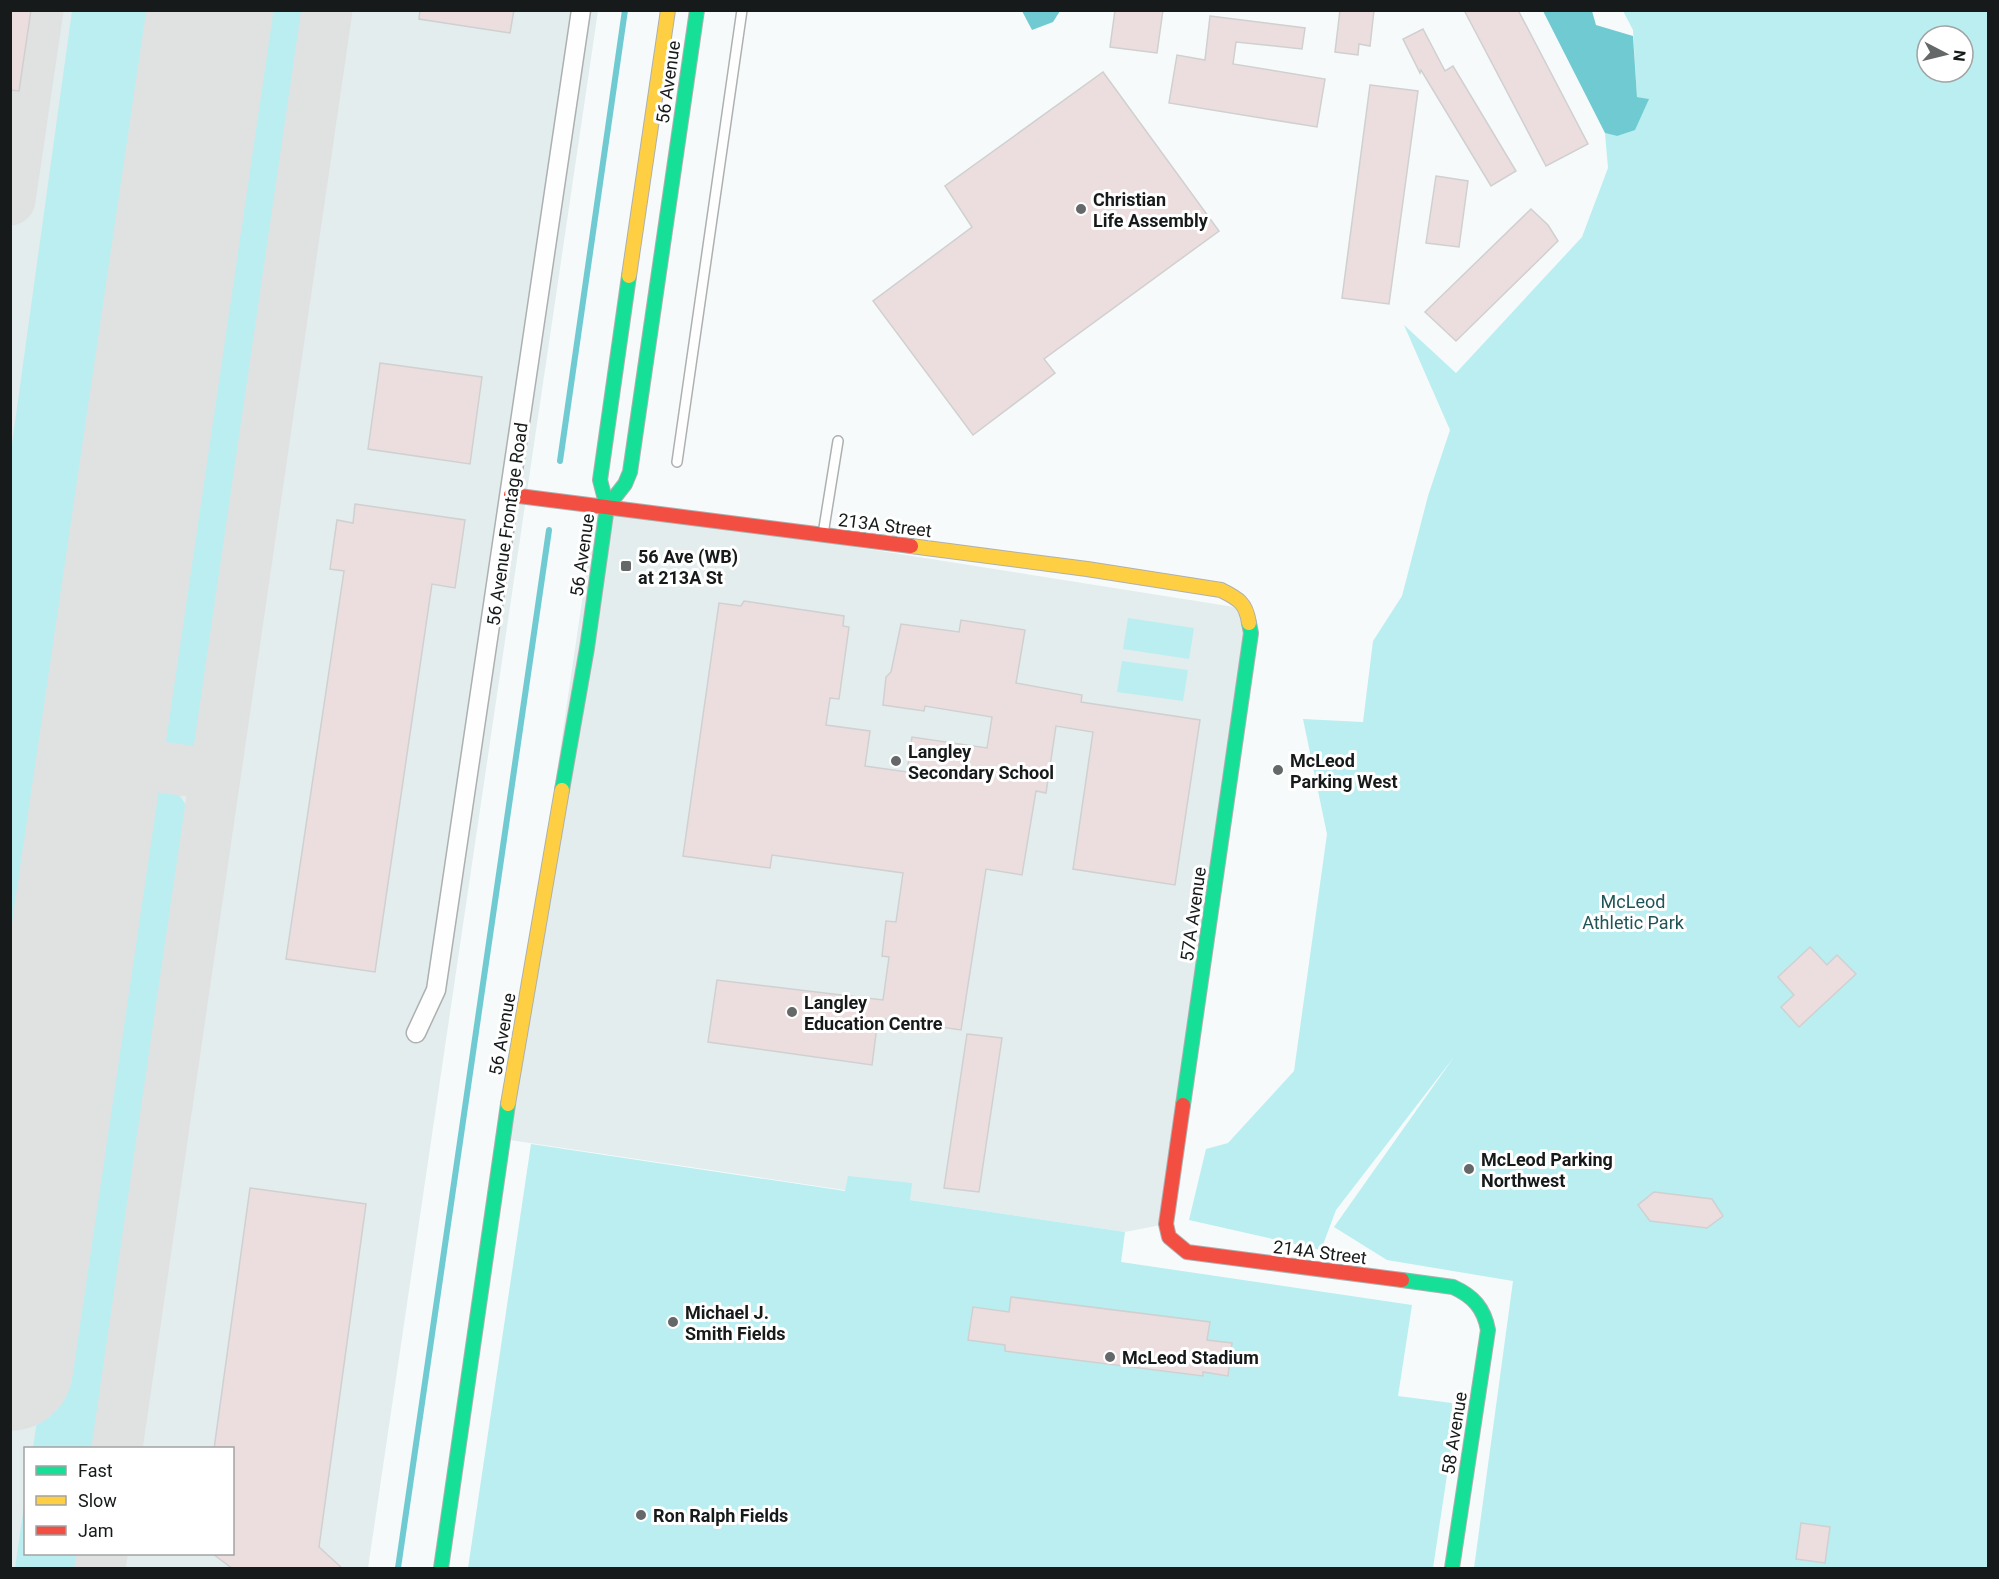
<svg xmlns="http://www.w3.org/2000/svg" width="1999" height="1579" font-family="Roboto,sans-serif">
<style>
.built{fill:#e3eded;fill-rule:evenodd}
.green{fill:#baeef1;fill-rule:evenodd}
.water{fill:#6fcbd1}
.lines{fill:none;stroke-linecap:round;stroke-linejoin:round}
.stream{stroke:#6fcbd1;stroke-width:6}
.taxiway{stroke:#e0e2e2;stroke-width:51}
.runway{stroke:#e0e2e2;stroke-width:126}
.building{fill:#ecdedf;stroke:#d0d0d0;stroke-width:1.5}
.lane-casing{stroke:#adb0b0;stroke-width:12}
.street-casing{stroke:#adb0b0;stroke-width:21}
.fast-casing{stroke:#adb0b0;stroke-width:16}
.slow-casing{stroke:#adb0b0;stroke-width:16}
.jam-casing{stroke:#adb0b0;stroke-width:16}
.lane{stroke:#fefefe;stroke-width:9}
.street{stroke:#fefefe;stroke-width:18}
.fast{stroke:#16e098;stroke-width:14}
.slow{stroke:#ffcf43;stroke-width:14}
.jam{stroke:#f24e42;stroke-width:14}
.poi-dot{fill:#656868;stroke:#fff;stroke-width:2}
.labels{text-anchor:middle;dominant-baseline:central;stroke-width:6;stroke-linejoin:round;paint-order:stroke}
.street-label{font-size:18px;fill:#171a1a;stroke:#fff}
.poi-label{font-size:18px;font-weight:bold;fill:#171a1a;stroke:#fff;text-anchor:start}
.park-label{font-size:18px;fill:#1f5457;stroke:#fff}
</style>
<rect width="100%" height="100%" fill="#f6fafa"/>
<!-- built -->
<g class="built">
<path d="M11 11H598L368 1568H11ZM26 1448H232V1554H26Z"/>
<polygon points="596,506 1247,609 1166,1224 1125,1232 503,1139"/>
</g>
<!-- green -->
<g class="green">
<polygon points="72,11 178,11 24,1051 17,1055 10,1053 10,458"/>
<polygon points="244,11 317,11 210,736 179,760 161,758 138,734"/>
<path d="M1623 11H1988V1568H1474L1513 1281 1387 1260 1334 1227 1454 1057 1336 1210 1321 1250 1189 1220 1206 1149 1228 1143 1294 1071 1327 834 1303 719 1363 722 1373 641 1402 596 1428 496 1450 430 1404 325 1456 373 1582 237 1608 168 1605 133 1617 136 1648 99 1637 97 1633 30ZM1927 36H1963V72H1927Z"/>
<polygon points="1128,618 1194,628 1189,659 1123,649"/>
<polygon points="1122,661 1188,670 1183,701 1117,692"/>
<polygon points="156,785 176,790 197,822 106,1448 33,1448 128,806"/>
<polygon points="11,1078 14,1080 20,1091 11,1155"/>
<polygon points="531,1144 845,1191 848,1176 912,1183 910,1200 1125,1232 1121,1262 1412,1305 1398,1396 1452,1403 1452,1408 1457,1409 1433,1568 468,1568"/>
<polygon points="25,1499 26,1554 91,1554 89,1568 15,1568"/>
</g>
<!-- water -->
<g class="water">
<polygon points="1022,11 1022,10 1060,11 1053,22 1032,30"/>
<polygon points="1543,11 1592,11 1596,25 1633,36 1637,97 1649,99 1635,130 1617,136 1605,133"/>
</g>
<g class="lines">
<!-- stream -->
<g class="stream">
<polyline points="560,461 625,10"/>
<polyline points="398,1568 549,530"/>
</g>
<!-- taxiway -->
<g class="taxiway">
<polyline points="10,200 38,10"/>
<polyline points="100,758 215,775"/>
<polyline points="10,1067 53,1078"/>
<polyline points="117,1448 327,10"/>
<polyline points="100,1568 102,1554"/>
</g>
<!-- runway -->
<polyline class="runway" points="10,1368 210,10"/>
</g>
<!-- building -->
<g class="building">
<polygon points="10,10 31,10 19,91 10,90"/>
<polygon points="420,10 514,10 510,33 419,19"/>
<polygon points="1115,10 1163,10 1157,53 1110,47"/>
<polygon points="1340,10 1374,10 1370,46 1359,44 1358,55 1335,52"/>
<polygon points="1464,10 1518,10 1588,144 1546,166"/>
<polygon points="1210,16 1305,28 1302,49 1236,42 1233,64 1325,79 1317,127 1169,103 1177,55 1205,60"/>
<polygon points="1423,29 1445,71 1453,66 1516,171 1491,186 1421,70 1420,73 1403,39"/>
<polygon points="1103,72 1219,231 1044,359 1055,373 973,435 873,301 972,227 945,186"/>
<polygon points="1370,85 1418,91 1389,304 1342,298"/>
<polygon points="1436,176 1468,181 1459,247 1426,243"/>
<polygon points="1531,209 1548,225 1558,241 1456,341 1425,312"/>
<polygon points="380,363 482,377 470,464 368,449"/>
<polygon points="355,504 465,520 455,588 432,584 375,972 286,959 344,571 330,569 337,520 353,523"/>
<polygon points="744,601 844,616 843,626 849,627 839,699 830,698 826,725 870,731 865,766 907,772 912,737 987,748 992,717 925,706 924,711 883,705 886,677 891,672 901,624 959,632 961,620 1025,630 1016,683 1082,695 1081,702 1200,720 1175,885 1073,869 1093,732 1056,726 1046,793 1036,791 1022,875 986,869 961,1030 878,1018 872,1065 708,1042 717,980 883,1000 889,957 882,956 886,921 896,922 903,873 772,855 770,868 683,856 719,603 741,606"/>
<polygon points="1810,947 1827,965 1837,955 1856,974 1799,1027 1781,1007 1794,995 1778,977"/>
<polygon points="967,1034 1002,1038 979,1192 944,1188"/>
<polygon points="250,1188 366,1204 319,1547 343,1569 233,1569 213,1554 232,1554 232,1449 214,1449"/>
<polygon points="1654,1192 1712,1199 1723,1216 1707,1228 1650,1221 1638,1205"/>
<polygon points="1011,1297 1210,1322 1207,1340 1232,1343 1228,1376 1203,1372 1203,1376 1005,1351 1005,1345 968,1340 973,1307 1009,1312"/>
<polygon points="1801,1523 1830,1527 1825,1563 1796,1559"/>
</g>
<g class="lines">
<defs>
<g id="lane">
<polyline points="677,462 742,10"/>
<polyline points="823,534 838,441"/>
</g>
<polyline id="street" points="416,1033 436,990 581,10"/>
<g id="fast">
<polyline points="607,507 625,484 630,472 697,10"/>
<polyline points="562,790 587,648 607,507 600,480 629,276"/>
<polyline points="1183,1105 1251,633 1249,623"/>
<path d="M1402 1280 1453 1287C1473 1296 1484 1308 1488 1330L1452 1568"/>
<polyline points="441,1568 508,1104"/>
</g>
<g id="slow">
<polyline points="629,276 668,10"/>
<path d="M911 546 1087 569 1221 590C1239 599 1246 603 1249 623"/>
<polyline points="508,1104 562,790"/>
</g>
<g id="jam">
<polyline points="511,495 911,546"/>
<polyline points="1183,1105 1166,1224 1169,1237 1187,1252 1402,1280"/>
</g>
</defs>
<!-- lane casing -->
<use href="#lane" class="lane-casing"/>
<!-- street casing -->
<use href="#street" class="street-casing"/>
<!-- fast casing -->
<use href="#fast" class="fast-casing"/>
<!-- slow casing -->
<use href="#slow" class="slow-casing"/>
<!-- jam casing -->
<use href="#jam" class="jam-casing"/>
<!-- lane -->
<use href="#lane" class="lane"/>
<!-- street -->
<use href="#street" class="street"/>
<!-- fast -->
<use href="#fast" class="fast"/>
<!-- slow -->
<use href="#slow" class="slow"/>
<!-- jam -->
<use href="#jam" class="jam"/>
</g>
<!-- markers -->
<g class="poi-dot">
<circle cx="1081" cy="209" r="6"/>
<rect x="620" y="560" width="12" height="12" rx="3"/>
<circle cx="896" cy="761" r="6"/>
<circle cx="1278" cy="770" r="6"/>
<circle cx="792" cy="1012" r="6"/>
<circle cx="1469" cy="1169" r="6"/>
<circle cx="673" cy="1322" r="6"/>
<circle cx="1110" cy="1357" r="6"/>
<circle cx="641" cy="1515" r="6"/>
</g>
<g class="labels">
<!-- street labels -->
<g class="street-label">
<text transform="translate(668 82) rotate(-82)">56 Avenue</text>
<text transform="translate(507 524) rotate(-82)">56 Avenue Frontage Road</text>
<text transform="translate(885 525) rotate(7)">213A Street</text>
<text transform="translate(582 555) rotate(-82)">56 Avenue</text>
<text transform="translate(1193 914) rotate(-82)">57A Avenue</text>
<text transform="translate(502 1034) rotate(-80)">56 Avenue</text>
<text transform="translate(1320 1252) rotate(7)">214A Street</text>
<text transform="translate(1454 1433) rotate(-81)">58 Avenue</text>
</g>
<!-- poi labels -->
<g class="poi-label">
<text x="1093" y="199">Christian<tspan x="1093" dy="21">Life Assembly</tspan></text>
<text x="638" y="556">56 Ave (WB)<tspan x="638" dy="21">at 213A St</tspan></text>
<text x="908" y="751">Langley<tspan x="908" dy="21">Secondary School</tspan></text>
<text x="1290" y="760">McLeod<tspan x="1290" dy="21">Parking West</tspan></text>
<text x="804" y="1002">Langley<tspan x="804" dy="21">Education Centre</tspan></text>
<text x="1481" y="1159">McLeod Parking<tspan x="1481" dy="21">Northwest</tspan></text>
<text x="685" y="1312">Michael J.<tspan x="685" dy="21">Smith Fields</tspan></text>
<text x="1122" y="1357">McLeod Stadium</text>
<text x="653" y="1515">Ron Ralph Fields</text>
</g>
<!-- park labels -->
<g class="park-label">
<text x="1633" y="901">McLeod<tspan x="1633" dy="21">Athletic Park</tspan></text>
</g>
</g>
<!-- border -->
<rect width="1999" height="1579" fill="none" stroke="#171a1a" stroke-width="24"/>
<!-- legend -->
<rect x="24" y="1447" width="210" height="108" fill="#ffffff" stroke="#a2a3a3" stroke-width="1.5"/>
<rect x="36" y="1466" width="30" height="9" fill="#16e098" stroke="#a2a3a3" stroke-width="1.5"/>
<text x="78" y="1477" font-size="18" fill="#171a1a">Fast</text>
<rect x="36" y="1496" width="30" height="9" fill="#ffcf43" stroke="#a2a3a3" stroke-width="1.5"/>
<text x="78" y="1507" font-size="18" fill="#171a1a">Slow</text>
<rect x="36" y="1526" width="30" height="9" fill="#f24e42" stroke="#a2a3a3" stroke-width="1.5"/>
<text x="78" y="1537" font-size="18" fill="#171a1a">Jam</text>
<!-- north arrow -->
<g transform="translate(1945 54) rotate(97)"><circle r="28" fill="#ffffff" stroke="#a2a3a3" stroke-width="1.5"/>
<path d="M0-4.5L10 22L0 15L-10 22Z" fill="#656868"/>
<text y="-9" font-size="16" font-weight="bold" text-anchor="middle" fill="#171a1a">N</text>
</g>
</svg>
